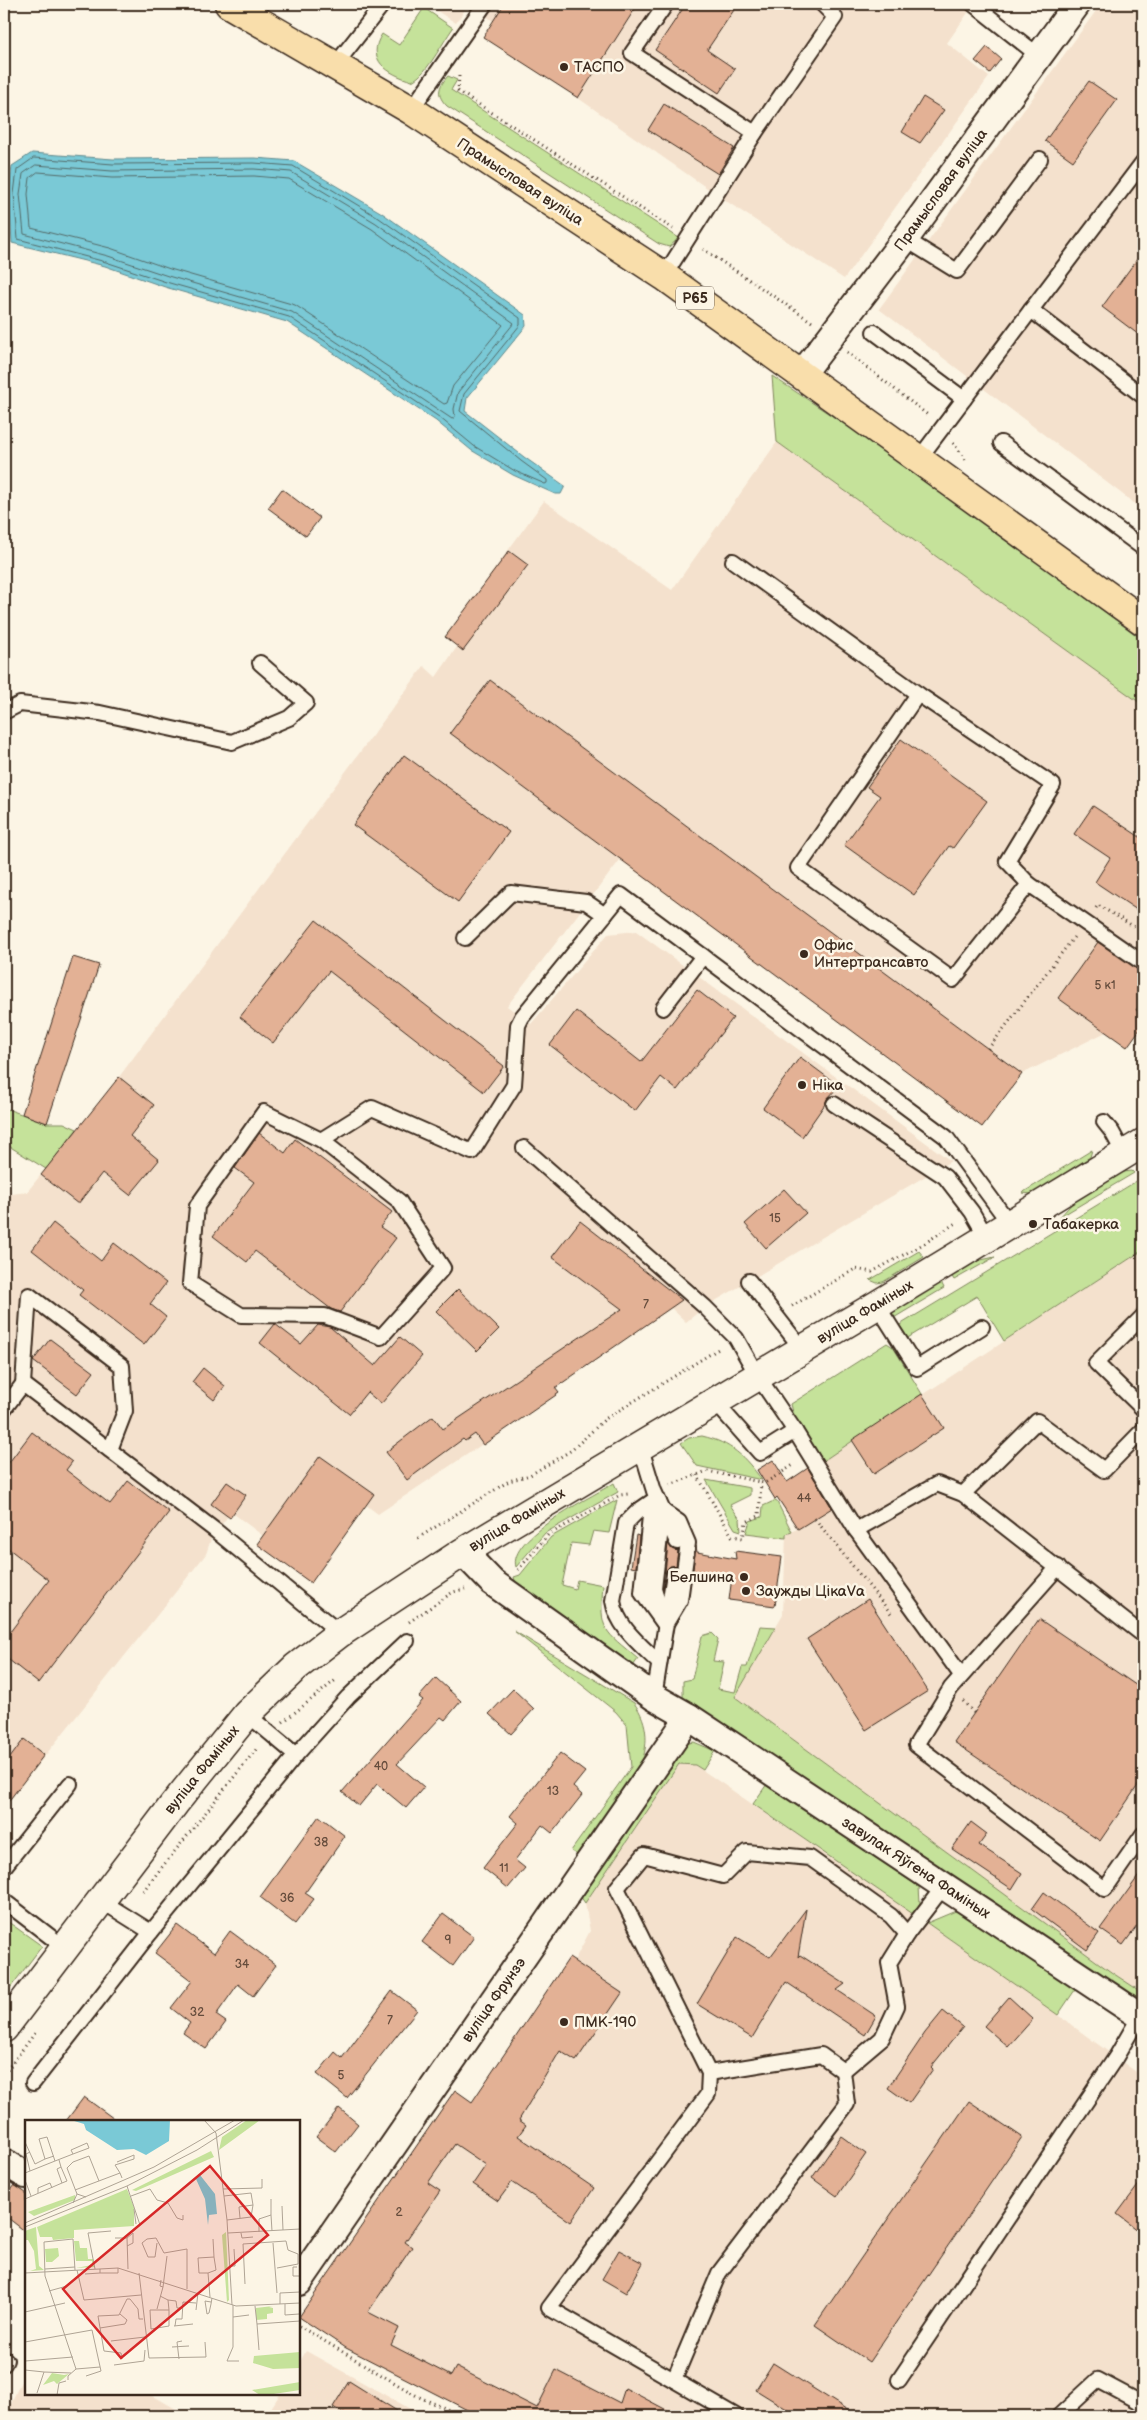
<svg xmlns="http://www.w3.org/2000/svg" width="1147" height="2420" font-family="'Balsamiq Sans',sans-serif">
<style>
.built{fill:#f4e1cd;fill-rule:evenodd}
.green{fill:#c5e29a;stroke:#80865c}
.water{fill:#7ac9d6;stroke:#61898c}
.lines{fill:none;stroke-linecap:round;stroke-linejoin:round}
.shore{stroke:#546a68;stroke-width:1}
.building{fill:#e3b195;stroke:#3b2a1e}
.lane-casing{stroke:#3b2a1e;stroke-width:18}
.street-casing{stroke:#3b2a1e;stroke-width:30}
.secondary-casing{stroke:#3b2a1e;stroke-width:31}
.primary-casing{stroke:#3b2a1e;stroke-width:31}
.path{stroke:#3b2a1e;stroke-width:3;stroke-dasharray:1 4;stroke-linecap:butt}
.lane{stroke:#fcf5e5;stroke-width:14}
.street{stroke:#fcf5e5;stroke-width:26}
.secondary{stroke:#fcf5e5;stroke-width:28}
.primary{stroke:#f9deab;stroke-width:28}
.poi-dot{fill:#3b2a1e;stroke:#fcf5e5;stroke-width:2}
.labels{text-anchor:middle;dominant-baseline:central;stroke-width:5;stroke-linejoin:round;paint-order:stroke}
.number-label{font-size:12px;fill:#654c3c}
.shield{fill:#fcf5e5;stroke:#75675a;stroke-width:1}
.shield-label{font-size:14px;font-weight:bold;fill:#3b2a1e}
.poi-label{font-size:15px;fill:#3b2a1e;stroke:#fcf5e5;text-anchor:start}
.street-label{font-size:15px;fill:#3b2a1e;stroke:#fcf5e5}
.inset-road{fill:none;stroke:#afa495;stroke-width:1}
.view{fill:#d62828;fill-opacity:0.15;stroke:#d62828;stroke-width:2.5}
.inset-edge{fill:none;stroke:#3b2a1e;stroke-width:2.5}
</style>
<rect width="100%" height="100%" fill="#fcf5e5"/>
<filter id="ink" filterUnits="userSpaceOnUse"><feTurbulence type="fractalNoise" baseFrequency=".02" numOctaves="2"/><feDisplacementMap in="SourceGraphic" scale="10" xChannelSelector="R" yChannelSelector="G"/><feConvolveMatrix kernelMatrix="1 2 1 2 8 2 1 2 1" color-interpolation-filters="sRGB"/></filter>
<g filter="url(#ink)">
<!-- built -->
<g class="built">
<polygon points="426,4 974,4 947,43 989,77 844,279 717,195 578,98 483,37 493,21 469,4 456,23"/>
<polygon points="1101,4 1143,4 1143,510 879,309"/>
<path d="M777 442 1143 705V1000L1137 1010 1143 1015V1025L1127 1047 1106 1032 1022 1074 982 1127 620 860 507 1006 531 1024 608 934 636 931 951 1161 705 1307 686 1322 671 1308 555 1388 559 1393 378 1514 366 1505 311 1583 257 1544 263 1536 234 1514 230 1518 228 1516 211 1539 206 1554 4 1807V1195L27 1192 119 1077 424 666 436 677 457 647 445 637 544 501 672 590ZM53 1224 104 1263 83 1290 32 1250Z"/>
<polygon points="1143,1250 1143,1993 1111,1972 735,1697 783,1614 786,1534 797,1529 773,1491 811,1466 815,1466"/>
<polygon points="679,1764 695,1765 1004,1976 1143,2077 1143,2416 479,2416 346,2348 299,2317 455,2090 472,2102 569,1958 574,1961 590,1931 585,1903"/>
<polygon points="306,2351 423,2416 266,2416 280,2394 299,2394 299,2363"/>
<polygon points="23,2377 26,2378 26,2394 150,2394 188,2416 5,2416"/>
</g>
<!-- green -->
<g class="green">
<path d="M424 8 453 28C442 43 428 73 412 81 388 74 365 60 382 34L399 45Z"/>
<path d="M448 76 457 80 451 90 679 238 669 247 659 244 447 106C436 95 438 87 448 76Z"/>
<polygon points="772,376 888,453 1143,640 1143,705 777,442"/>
<polygon points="4,1108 47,1123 64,1123 77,1129 46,1169 4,1143"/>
<polygon points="1092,1150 1090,1157 1032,1194 1022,1193"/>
<path d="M1132 1171 1134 1173 1060 1217C1081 1193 1098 1174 1132 1171Z"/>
<polygon points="1140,1179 1143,1183 1143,1250 1004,1341 977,1296 906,1339 898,1326"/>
<polygon points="919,1251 924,1257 883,1282 877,1283 870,1280"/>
<polygon points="995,1257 954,1280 949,1271 962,1264"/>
<polygon points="939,1278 944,1288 892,1319 893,1311"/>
<polygon points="887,1343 893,1347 922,1394 823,1461 795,1421 791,1404"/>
<path d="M702 1436C732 1443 744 1456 762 1480L697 1466 681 1443 689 1438Z"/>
<polygon points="706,1480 750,1488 750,1495 730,1505 740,1519 741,1531 735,1529"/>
<path d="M614 1483 618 1492 545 1533 516 1567C507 1537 592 1497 614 1483Z"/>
<path d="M617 1500 609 1533 593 1531 589 1545 571 1543 562 1585 575 1589 577 1580 603 1585C599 1632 604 1630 638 1659L631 1669 517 1588 514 1577 520 1575 551 1537Z"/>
<polygon points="776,1500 792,1532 786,1534 786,1538 746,1533 750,1521 762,1517 763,1506"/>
<polygon points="760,1626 776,1627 735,1697 1111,1972 1143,1993 1143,2006 683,1699 683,1681 692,1679 702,1636 712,1633 718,1639 713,1661 724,1662 718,1689 735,1692 742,1667 747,1667"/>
<path d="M514 1631 634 1703C649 1723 649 1747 639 1769L579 1856 571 1851 631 1767 627 1725 616 1712Z"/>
<polygon points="694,1742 715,1751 703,1770 695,1765 679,1764 585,1903 578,1893 684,1744"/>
<polygon points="767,1784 919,1887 920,1903 913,1914 753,1804"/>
<polygon points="958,1910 1077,1987 1058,2015 927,1923"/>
<polygon points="4,1919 42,1946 4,1996 4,1956 8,1951 4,1948"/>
</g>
<!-- water -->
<polygon class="water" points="32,153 113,159 255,158 294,161 382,213 525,315 526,326 467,398 465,411 524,457 565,486 561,494 555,494 513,475 471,450 436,421 287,322 165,287 105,266 12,243 9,193 12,166"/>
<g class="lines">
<!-- shore -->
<g class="shore">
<polygon points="34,158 113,164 254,163 293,166 379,218 520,318 520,325 464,394 460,411 521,461 547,480 547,483 545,484 515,471 474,446 439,417 289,317 166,282 106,262 18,239 14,194 17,170"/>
<polygon points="36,165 112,171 254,169 291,172 376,223 514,323 458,392 454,409 455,417 452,419 292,312 168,276 108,256 24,234 20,194 23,174"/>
<polygon points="38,172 112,178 254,176 289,179 372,229 503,325 453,386 447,403 444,404 295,305 170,269 110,248 31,228 28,194 30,178"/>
</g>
</g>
<!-- building -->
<g class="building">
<polygon points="504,4 638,4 578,98 483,37"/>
<polygon points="686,4 738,4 707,50 735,69 719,93 655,50"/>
<polygon points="987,47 1001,59 990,73 975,61"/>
<polygon points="1089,81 1117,100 1073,161 1045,141"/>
<polygon points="923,97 944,110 920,143 902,132"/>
<polygon points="664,104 734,148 718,174 648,130"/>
<polygon points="1143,251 1143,338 1102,307"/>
<polygon points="282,489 320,518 306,536 268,508"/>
<polygon points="509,551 528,565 463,651 445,637"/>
<polygon points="490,680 1022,1074 982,1127 450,733"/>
<polygon points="901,739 987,801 953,848 949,846 914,895 844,845 880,796 867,787"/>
<polygon points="404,755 509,832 458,902 353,825"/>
<polygon points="1093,806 1143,839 1143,914 1095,882 1110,858 1074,834"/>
<polygon points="316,920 504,1066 484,1092 329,971 273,1043 240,1017"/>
<polygon points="1098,942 1143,972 1143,1000 1136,1010 1143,1015 1143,1025 1127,1047 1058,998"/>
<polygon points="73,957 99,965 47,1123 22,1114"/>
<polygon points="697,990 733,1018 677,1090 661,1077 635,1111 550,1045 576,1011 641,1062"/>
<polygon points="800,1057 839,1086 827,1099 825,1104 802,1137 763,1108"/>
<polygon points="119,1077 154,1105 130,1136 159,1160 130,1195 102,1173 78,1204 41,1175"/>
<polygon points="259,1133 285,1153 295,1139 392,1212 380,1227 396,1238 340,1312 331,1309 255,1251 247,1262 213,1236 254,1182 235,1168"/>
<polygon points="784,1189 806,1213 766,1248 745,1224"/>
<polygon points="580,1221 682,1300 555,1388 559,1393 483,1445 475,1434 465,1441 463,1439 407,1480 386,1452 433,1416 443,1429 622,1309 552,1257"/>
<polygon points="53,1223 101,1261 114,1243 166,1283 150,1304 166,1317 144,1345 79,1295 83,1290 32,1250"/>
<polygon points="458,1289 499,1329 477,1351 436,1311"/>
<polygon points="275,1324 301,1344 318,1325 330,1327 375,1366 400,1337 422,1356 381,1404 367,1392 349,1414 260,1343"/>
<polygon points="50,1339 94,1372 77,1394 33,1361"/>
<polygon points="203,1368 225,1386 214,1400 192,1382"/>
<polygon points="922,1394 944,1428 874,1474 852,1440"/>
<polygon points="32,1432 72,1462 66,1470 110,1504 128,1481 169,1512 38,1683 4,1656 4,1640 49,1580 4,1545 4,1469"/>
<polygon points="320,1456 374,1494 311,1583 257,1544"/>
<polygon points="773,1460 787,1482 808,1468 832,1508 798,1529 777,1497 775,1499 757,1470"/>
<polygon points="227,1482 246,1495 230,1518 211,1504"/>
<polygon points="636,1535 639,1536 636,1568 631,1567"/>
<polygon points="668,1543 672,1549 678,1550 676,1566 670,1566 665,1573"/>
<polygon points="696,1546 697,1552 736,1559 735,1551 782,1557 775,1606 729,1600 732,1577 693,1571 692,1575"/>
<polygon points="868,1599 928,1691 866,1730 807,1639"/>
<polygon points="1039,1619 1143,1690 1143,1778 1100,1841 954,1742"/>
<polygon points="436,1678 461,1701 445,1720 441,1717 397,1764 424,1787 406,1808 377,1784 359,1806 342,1792 423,1700 419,1697"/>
<polygon points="513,1689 534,1709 511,1734 489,1714"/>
<polygon points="24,1739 44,1755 4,1807 4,1766"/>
<polygon points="560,1753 585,1772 573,1787 582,1795 552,1833 542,1825 515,1860 525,1868 508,1888 483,1868 518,1823 510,1816"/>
<polygon points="319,1816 345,1836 305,1893 314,1899 295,1924 260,1897"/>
<polygon points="971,1822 987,1834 979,1845 1022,1873 1012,1889 952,1849"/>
<polygon points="1143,1870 1143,1918 1123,1945 1100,1929"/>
<polygon points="1044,1892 1099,1933 1087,1950 1032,1909"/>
<polygon points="806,1909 798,1957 800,1955 845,1984 837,1990 876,2016 865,2035 786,1982 752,2038 697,2004 737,1937 770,1957"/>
<polygon points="443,1914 474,1937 453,1966 422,1942"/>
<polygon points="177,1925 214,1953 230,1931 276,1965 253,1996 238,1984 216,2015 226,2022 206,2049 183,2033 190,2023 171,2008 192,1981 155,1953"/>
<polygon points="569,1958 622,1993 576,2061 560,2051 519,2120 526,2125 518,2136 594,2188 571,2222 512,2182 498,2201 473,2184 486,2165 455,2144 428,2183 440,2191 405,2242 412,2247 368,2312 399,2328 391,2345 451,2376 456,2367 537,2408 556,2370 620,2403 625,2388 678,2416 479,2416 346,2348 299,2317 455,2090 472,2102"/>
<polygon points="392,1991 417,2010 347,2098 317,2074 335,2052 342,2058"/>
<polygon points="1009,1997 1033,2019 1008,2047 984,2026"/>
<polygon points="943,2011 963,2027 931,2067 933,2069 909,2103 888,2088 925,2033"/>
<polygon points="84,2097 117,2121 66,2121"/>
<polygon points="969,2101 1022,2137 869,2362 815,2325"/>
<polygon points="339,2108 358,2124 336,2152 316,2137"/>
<polygon points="841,2136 866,2154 837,2196 812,2178"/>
<polygon points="1143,2179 1143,2234 1117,2214"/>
<polygon points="14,2185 26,2193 26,2232 4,2215 4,2198"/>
<polygon points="619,2250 643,2263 626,2293 602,2279"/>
<polygon points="773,2363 857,2416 798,2416 756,2390"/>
<polygon points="349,2381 405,2416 348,2416 333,2407"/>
</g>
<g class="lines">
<defs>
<g id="lane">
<polyline points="666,4 632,53 755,133"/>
<polyline points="973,4 1039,56"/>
<polyline points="336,64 383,4"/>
<polyline points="411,110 485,4"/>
<polyline points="1143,162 1031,310 1143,396"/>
<polyline points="905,239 957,271 1040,159"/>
<polyline points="664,276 755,133 835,17 822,4"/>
<polyline points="874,332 964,399"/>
<polyline points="1001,443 1143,548"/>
<polyline points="918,460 1031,310"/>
<polyline points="733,561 918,694 798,868 953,980 1029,884 1143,963"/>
<polyline points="918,694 1053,785 1007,861 1029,884"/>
<polyline points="4,712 20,704 100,713 232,742 289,718 306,703 260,663"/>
<polyline points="465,938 511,893 586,902 605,915"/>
<polyline points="663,1008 703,956"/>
<polyline points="834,1104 945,1177 972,1212 987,1238"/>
<polyline points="1104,1122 1112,1132 1124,1154"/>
<polyline points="321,1140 399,1201 443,1268 381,1337 325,1316 241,1315 190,1283 197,1206 264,1112 321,1140 372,1108 472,1152 514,1085 518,1025 522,1017 621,895 946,1137 1010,1224"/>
<polyline points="524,1148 705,1307 736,1338 757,1375 795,1431 760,1453 715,1402"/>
<polyline points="749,1281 802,1349"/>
<polyline points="877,1305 917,1368 982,1327"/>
<polyline points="1143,1316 1096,1363 1143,1409"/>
<polyline points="23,1384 29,1295 122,1366 125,1411 110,1450"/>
<polyline points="4,1409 23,1384 216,1531 340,1633"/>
<polyline points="795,1431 856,1530 961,1675"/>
<polyline points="640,1445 654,1491 677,1542"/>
<polyline points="963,1494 1037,1421 1104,1470 1143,1430"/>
<path d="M657 1498 638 1511 626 1523 613 1601C617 1627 641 1645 659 1663"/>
<polyline points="659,1502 650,1516 642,1593 665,1625"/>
<polyline points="663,1511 679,1522 688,1543 680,1600 665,1625"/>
<polyline points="856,1530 937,1484 963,1494 1143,1635"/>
<polyline points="1058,1567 951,1688 916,1745 1105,1889 1143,1834"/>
<polyline points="662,1615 654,1589 663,1511"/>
<polyline points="654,1697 674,1574"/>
<polyline points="296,1755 348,1697 407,1641"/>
<polyline points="4,1867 70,1784"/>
<polyline points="100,1900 151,1932 296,1755 247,1714"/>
<polyline points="4,1901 65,1948"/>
<polyline points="843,2071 882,2038 897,2006 889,1963 907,1934"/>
<polyline points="33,2083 151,1932"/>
<polyline points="4,2364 6,2360"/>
<polyline points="674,2380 719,2273 847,2104 843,2071 821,2055 709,2073"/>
<polyline points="899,2380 1116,2057 1140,2016"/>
<polyline points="736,2416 549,2308 708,2094 709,2073 617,1888 644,1855 723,1876 747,1852 810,1858 891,1916 907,1934 944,1886"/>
<polyline points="1059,2416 1098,2380 1143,2404"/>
</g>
<g id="street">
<polyline points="802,374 905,239 1077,4"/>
<polyline points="463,1552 492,1582 654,1697 689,1717 1143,2018"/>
<polyline points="4,2162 26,2175"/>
<polyline points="299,2282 689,1717"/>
</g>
<polyline id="secondary" points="4,2028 175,1803 247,1714 296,1667 340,1633 463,1552 877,1305 1143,1143"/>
<polyline id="primary" points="229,4 411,110 664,276 1143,621"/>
</defs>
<!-- lane casing -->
<use href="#lane" class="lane-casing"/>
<!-- street casing -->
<use href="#street" class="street-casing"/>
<!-- secondary casing -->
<use href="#secondary" class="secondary-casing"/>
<!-- primary casing -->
<use href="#primary" class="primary-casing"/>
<!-- path -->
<g class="path">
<polyline points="459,76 458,91 673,229"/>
<polyline points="703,249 812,322"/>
<polyline points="847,352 929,416"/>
<polyline points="953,443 966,460"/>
<polyline points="1096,908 1098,905 1143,932"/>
<polyline points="988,1049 1074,937"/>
<polyline points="792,1306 855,1269 872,1272 925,1243 957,1222"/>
<polyline points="697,1475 732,1536 743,1538 746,1522 759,1516 761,1483"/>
<polyline points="670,1485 707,1471 765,1483 795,1464"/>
<polyline points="815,1519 893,1616"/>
<polyline points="418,1538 509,1481 530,1475 572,1450 605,1419 720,1348"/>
<polyline points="518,1570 548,1535 620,1495 628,1494"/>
<polyline points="409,1622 453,1592 465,1589"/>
<polyline points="963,1701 974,1713"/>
<polyline points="283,1722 337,1679"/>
<polyline points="143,1891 258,1747"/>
<polyline points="4,2074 35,2033"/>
<polyline points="299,2326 417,2396 463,2416"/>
</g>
<!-- lane -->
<use href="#lane" class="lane"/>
<!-- street -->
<use href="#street" class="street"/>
<!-- secondary -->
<use href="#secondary" class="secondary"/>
<!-- primary -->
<use href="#primary" class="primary"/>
</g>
</g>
<!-- markers -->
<g class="poi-dot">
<circle cx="564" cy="67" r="5"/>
<circle cx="804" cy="954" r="5"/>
<circle cx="802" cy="1085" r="5"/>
<circle cx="1033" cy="1224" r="5"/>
<circle cx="744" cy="1577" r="5"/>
<circle cx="746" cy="1591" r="5"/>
<circle cx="564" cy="2022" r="5"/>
</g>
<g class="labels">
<!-- number labels -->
<g class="number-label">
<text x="1105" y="985">5 к1</text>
<text x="775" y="1218">15</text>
<text x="646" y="1304">7</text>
<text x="804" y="1498">44</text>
<text x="381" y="1766">40</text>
<text x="553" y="1791">13</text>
<text x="321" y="1842">38</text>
<text x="504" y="1868">11</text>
<text x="287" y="1898">36</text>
<text x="448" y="1940">9</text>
<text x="242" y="1964">34</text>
<text x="197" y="2012">32</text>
<text x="390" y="2020">7</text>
<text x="341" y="2075">5</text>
<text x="399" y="2212">2</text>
</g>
<!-- shield labels -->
<rect class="shield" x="676" y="286.5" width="38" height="23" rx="4"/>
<g class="shield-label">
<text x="695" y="298">Р65</text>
</g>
<!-- poi labels -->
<g class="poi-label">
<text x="574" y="67">ТАСПО</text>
<text x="814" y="945">Офис<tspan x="814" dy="17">Интертрансавто</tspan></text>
<text x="812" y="1085">Ніка</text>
<text x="1043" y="1224">Табакерка</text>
<text x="734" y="1577" text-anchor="end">Белшина</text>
<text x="756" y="1591">Заужды ЦікаVа</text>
<text x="574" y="2022">ПМК-190</text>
</g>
<!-- street labels -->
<g class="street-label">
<text transform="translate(520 182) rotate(33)">Прамысловая вуліца</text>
<text transform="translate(941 190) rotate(-54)">Прамысловая вуліца</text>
<text transform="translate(865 1312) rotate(-31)">вуліца Фаміных</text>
<text transform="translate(517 1520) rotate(-31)">вуліца Фаміных</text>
<text transform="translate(202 1770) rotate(-51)">вуліца Фаміных</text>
<text transform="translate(916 1868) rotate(33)">завулак Яўгена Фаміных</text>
<text transform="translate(494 2000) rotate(-55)">вуліца Фрунзэ</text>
</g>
</g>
<!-- overview -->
<g transform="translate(25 2120)">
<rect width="275" height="275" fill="#fcf5e5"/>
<path d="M222 0H235L194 30 197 17ZM186 31 189 37 111 71 107 70ZM102 69 109 87V106L49 110V118L28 120 27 117H15L12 107ZM50 75V80L9 96 3 92ZM11 107 14 146 19 150 5 151 11 149 9 131 3 120H0V111ZM201 112 204 180 202 182 197 115ZM49 121H54L55 128H62L63 139H68L69 147 51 148 67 145V141H51ZM33 128 34 136 27 142H21L20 129ZM248 186 244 187 248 188V193L242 194V199L231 200V188ZM275 232V248L248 249 228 243 229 236ZM27 253 39 255 44 254 32 264 29 261 18 265ZM275 262V270L242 275H235L227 270Z" fill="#c5e29a"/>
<path d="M46 0H145L144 21 121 35 109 29 92 30 61 10 59 4ZM175 55 190 74 192 94 184 95 183 105 180 79 171 59Z" fill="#7ac9d6"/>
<path class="inset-road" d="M179 0 191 13 202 100 207 185M0 22 10 44 20 39M29 36 20 39 14 19 22 17 30 41M92 42 109 35V39L90 45 95 53M36 47 42 61 37 63M5 51 1 34 5 32M0 53 30 41 48 34 64 28 62 23 46 30 48 34M0 60 6 76M102 66 115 105M198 69 237 68V59M50 70 95 53 97 58M13 73V68L25 63 27 68M52 74 42 48 48 42 64 36 74 61M106 76 125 69 132 80 143 83 152 98 158 100V95M199 76 226 73 228 85 226 97 202 100M0 79 37 63 32 49 36 47 34 40M48 83 52 74 61 77M257 86 258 110M109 89 111 104M246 95V79M215 98 214 87 228 85M0 103 129 47 210 0M0 107 102 66 172 30 219 0M234 112V99L246 95 247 111M203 113 275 109M216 113 217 118 228 117M90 118H102L103 149M102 118 108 113V123L102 126M132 123 130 137H123L117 123 122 119 131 118 139 133 162 129V169M248 123 252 173M205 146H210L209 129M272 147H268V156H275M20 149 50 147M70 149 63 113 86 111M75 149V153H93V148M50 150 48 119 19 122 20 156 51 249M52 150 59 180 116 175M0 153 93 148 211 186 275 183M114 153 124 238 181 237 180 222M183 153 191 150 189 137M60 154 75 153M136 160 135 166 138 167 142 136M220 164 218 124 261 121 263 130 273 134V144L252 148M24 171 42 166M135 176 143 180 144 190V206L126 209 125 190H144M185 177 183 153H174L173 138 189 137 188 119M143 180 151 181 152 188H157M186 182 180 181 182 194 184 193 186 184 187 178M255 184V173L275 172M260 184V195L274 194M208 185V227L202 241H214M230 186 232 204M132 189 138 167M171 190 173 173M0 192 40 183M208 197 224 195M149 206 168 204M150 206 151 199H157L158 182 171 183M75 208 100 204 102 200 95 194M86 221 120 217M0 222 67 210 76 251 61 256M147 227 164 226M234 230 232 204 275 201M97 239 96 233 79 231 73 196 94 195 102 179H105L113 189 114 199H118M154 239 152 222 157 221M0 241 48 237M89 245 119 241 120 230M0 250 19 252M43 260V256L51 249 75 247M12 273 19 252 46 253M32 275 34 263 41 261"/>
<path class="view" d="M185 46 243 115 96 238 38 169Z"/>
<rect width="275" height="275" class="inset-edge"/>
</g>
<!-- margin -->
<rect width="1147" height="2420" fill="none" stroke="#fcf5e5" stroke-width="20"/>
<rect x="10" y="10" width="1127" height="2400" fill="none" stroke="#3b2a1e" stroke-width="2" filter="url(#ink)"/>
</svg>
